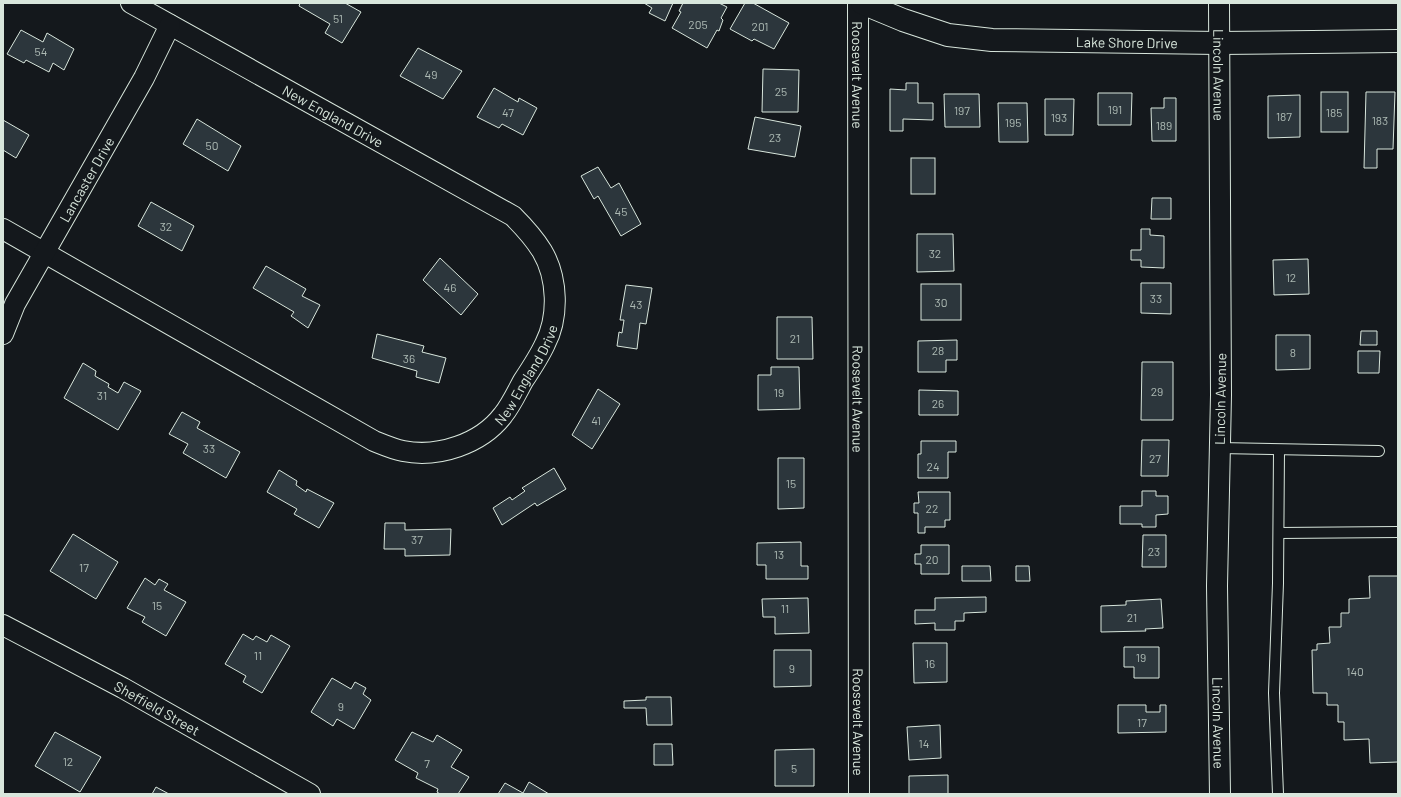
<svg xmlns="http://www.w3.org/2000/svg" width="1401" height="797" font-family="Barlow,sans-serif">
<style>
.building{fill:#2c363c;stroke:#d8e6dc}
.lines{fill:none;stroke-linecap:round;stroke-linejoin:round}
.service-casing{stroke:#d8e6dc;stroke-width:12}
.minor-casing{stroke:#d8e6dc;stroke-width:22}
.tertiary-casing{stroke:#d8e6dc;stroke-width:24}
.service{stroke:#14181c;stroke-width:10}
.minor{stroke:#14181c;stroke-width:20}
.tertiary{stroke:#14181c;stroke-width:22}
.labels{text-anchor:middle;dominant-baseline:central;stroke-width:3;stroke-linejoin:round;paint-order:stroke}
.number-label{font-size:12px;fill:#adbab4}
.street-label{font-size:14px;fill:#d8e6dc;stroke:#14181c}
</style>
<rect width="100%" height="100%" fill="#14181c"/>
<!-- building -->
<g class="building">
<polygon points="300,3 345,3 361,12 342,43 325,33 330,24 299,6"/>
<polygon points="644,3 673,3 665,21 649,13 652,8"/>
<polygon points="683,3 719,3 727,7 721,18 723,20 719,31 717,30 707,48 672,28 681,12 679,11"/>
<polygon points="745,3 753,3 789,23 774,49 754,39 752,41 730,29"/>
<polygon points="21,30 43,42 47,33 74,49 64,70 53,63 49,72 26,60 24,63 7,54"/>
<polygon points="418,48 462,71 443,99 400,76"/>
<polygon points="763,69 799,70 798,112 762,112"/>
<polygon points="906,83 918,83 918,103 933,103 933,120 903,119 903,131 890,131 890,89 906,90"/>
<polygon points="494,88 518,102 519,98 537,108 523,135 502,124 499,128 477,117"/>
<rect x="1321" y="92" width="27" height="40"/>
<polygon points="1366,92 1395,92 1393,149 1377,149 1377,168 1364,168"/>
<polygon points="1098,93 1132,93 1131,125 1098,125"/>
<polygon points="944,94 979,94 980,127 945,127"/>
<polygon points="1300,95 1300,137 1268,138 1268,96"/>
<polygon points="1164,98 1176,98 1176,141 1152,141 1151,108 1164,108"/>
<polygon points="1045,99 1074,99 1073,135 1045,135"/>
<polygon points="998,103 1027,103 1028,142 999,142"/>
<polygon points="755,117 801,126 795,157 748,149"/>
<polygon points="197,119 241,146 228,171 183,144"/>
<polygon points="3,120 29,135 16,158 3,150"/>
<rect x="911" y="158" width="24" height="36"/>
<polygon points="598,167 611,188 619,183 641,224 621,236 598,196 594,199 581,176"/>
<polygon points="1152,198 1171,198 1171,219 1151,219"/>
<polygon points="151,202 194,226 182,251 138,226"/>
<polygon points="1141,229 1150,229 1150,235 1164,236 1164,268 1141,267 1141,260 1131,260 1131,250 1141,250"/>
<polygon points="917,234 953,234 954,271 917,272"/>
<polygon points="440,258 478,294 461,315 423,280"/>
<polygon points="1308,259 1309,294 1274,295 1273,260"/>
<polygon points="266,266 306,289 302,296 320,305 308,328 291,316 294,312 253,288"/>
<polygon points="1141,283 1171,283 1171,314 1141,313"/>
<rect x="921" y="284" width="40" height="36"/>
<polygon points="626,285 652,288 646,324 640,323 637,349 617,346 619,332 622,333 624,320 620,320"/>
<polygon points="777,317 812,317 813,359 777,359"/>
<polygon points="1361,331 1377,331 1377,345 1360,345"/>
<polygon points="377,334 424,346 422,352 446,358 439,383 416,377 417,371 372,358"/>
<polygon points="1276,335 1310,335 1310,369 1276,370"/>
<polygon points="957,340 957,360 946,360 946,372 918,372 918,341"/>
<polygon points="1358,351 1380,351 1379,373 1358,373"/>
<polygon points="1142,362 1173,362 1173,420 1141,420"/>
<polygon points="83,363 96,371 95,376 109,384 108,387 118,393 124,382 141,391 118,430 64,398"/>
<polygon points="771,367 799,367 800,409 758,410 758,375 771,375"/>
<polygon points="598,389 620,404 592,449 572,435"/>
<polygon points="919,390 958,391 958,415 919,415"/>
<polygon points="182,412 200,422 197,428 240,452 226,478 183,453 188,444 169,434"/>
<polygon points="1142,440 1169,440 1168,476 1141,476"/>
<polygon points="921,441 956,441 956,452 948,452 948,478 918,478 918,454 921,454"/>
<polygon points="778,458 804,458 804,508 778,509"/>
<polygon points="554,468 566,489 537,506 535,503 502,525 493,508 510,497 512,500 525,491 522,488"/>
<polygon points="279,470 297,481 296,485 306,492 307,489 334,503 319,528 294,514 297,509 267,492"/>
<polygon points="1142,491 1156,491 1156,496 1168,496 1168,514 1156,515 1156,527 1142,527 1142,524 1120,524 1120,506 1142,506"/>
<polygon points="918,492 950,492 950,520 945,520 945,527 925,527 925,533 918,533 918,513 914,513 914,503 919,503"/>
<polygon points="385,523 405,523 405,530 451,529 450,555 405,556 405,549 384,549"/>
<polygon points="73,534 118,562 96,599 50,571"/>
<polygon points="1143,535 1166,535 1166,567 1142,567"/>
<polygon points="801,542 801,566 808,566 808,579 766,579 766,565 757,565 757,543"/>
<polygon points="921,545 949,545 949,574 921,574 921,564 915,564 915,554 921,554"/>
<polygon points="962,566 990,566 991,581 962,581"/>
<polygon points="1016,566 1029,566 1030,581 1016,581"/>
<polygon points="1369,576 1398,576 1398,762 1370,763 1369,739 1344,740 1344,722 1338,722 1338,705 1327,705 1327,693 1313,693 1312,650 1317,650 1317,644 1330,643 1329,627 1341,627 1341,613 1349,613 1349,599 1370,598"/>
<polygon points="145,578 155,585 159,579 168,584 164,590 186,602 166,636 142,622 145,617 127,608"/>
<polygon points="986,597 986,612 964,613 964,621 955,621 955,630 935,630 935,623 915,624 915,610 935,610 935,598"/>
<polygon points="808,598 809,633 775,634 775,617 763,617 762,599"/>
<polygon points="1161,599 1163,628 1145,629 1146,631 1101,632 1101,606 1126,605 1126,601"/>
<polygon points="243,634 253,640 256,636 267,642 271,635 290,646 262,693 243,682 246,676 225,664"/>
<polygon points="913,643 947,643 947,682 914,683"/>
<polygon points="1124,647 1159,647 1159,678 1134,678 1134,667 1124,667"/>
<polygon points="774,650 811,650 811,686 774,687"/>
<polygon points="332,678 351,689 355,682 366,688 363,694 371,700 354,729 337,719 333,726 311,712"/>
<polygon points="646,697 671,697 672,725 647,725 646,708 624,708 624,701 646,700"/>
<polygon points="1118,705 1146,705 1146,712 1160,712 1160,705 1166,705 1166,732 1118,733"/>
<polygon points="940,725 941,758 909,760 907,727"/>
<polygon points="55,732 101,757 80,792 35,766"/>
<polygon points="412,732 433,742 437,735 462,750 451,767 469,777 458,794 440,794 437,792 438,789 416,778 418,773 395,760"/>
<polygon points="654,744 672,744 673,765 654,765"/>
<polygon points="814,749 814,786 775,786 775,750"/>
<polygon points="948,775 948,794 909,794 909,776"/>
<polygon points="529,782 549,794 498,794 505,783 523,793"/>
<polygon points="156,787 169,794 152,794"/>
</g>
<g class="lines">
<defs>
<g id="service">
<polyline points="1219,448 1379,451"/>
<polyline points="1279,533 1398,532"/>
<polyline points="1278,794 1274,693 1278,583 1279,450"/>
</g>
<g id="minor">
<path id="s1" d="M858 3 859 794"/>
<path id="s2" d="M1219 3 1221 395 1217 586 1220 794"/>
<path id="s3" d="M3 229 374 441C384 445 393 449 403 451 438 458 481 444 503 415 511 405 517 392 523 381 531 369 539 357 545 344 559 317 558 278 542 251 534 238 524 227 513 216L131 3"/>
<path id="s4" d="M3 334 15 304 144 78 170 25"/>
<path id="s5" d="M3 625 123 688 310 794"/>
</g>
<g id="tertiary">
<path id="s6" d="M862 3 903 20 948 35 992 40 1219 43 1398 41"/>
</g>
</defs>
<!-- service casing -->
<use href="#service" class="service-casing"/>
<!-- minor casing -->
<use href="#minor" class="minor-casing"/>
<!-- tertiary casing -->
<use href="#tertiary" class="tertiary-casing"/>
<!-- service -->
<use href="#service" class="service"/>
<!-- minor -->
<use href="#minor" class="minor"/>
<!-- tertiary -->
<use href="#tertiary" class="tertiary"/>
</g>
<g class="labels">
<!-- number labels -->
<g class="number-label">
<text x="338" y="18">51</text>
<text x="698" y="24">205</text>
<text x="760" y="26">201</text>
<text x="41" y="51">54</text>
<text x="431" y="74">49</text>
<text x="781" y="91">25</text>
<text x="1115" y="109">191</text>
<text x="962" y="110">197</text>
<text x="508" y="112">47</text>
<text x="1334" y="112">185</text>
<text x="1284" y="116">187</text>
<text x="1059" y="117">193</text>
<text x="1380" y="120">183</text>
<text x="1013" y="122">195</text>
<text x="1164" y="125">189</text>
<text x="775" y="137">23</text>
<text x="212" y="145">50</text>
<text x="621" y="211">45</text>
<text x="166" y="226">32</text>
<text x="935" y="253">32</text>
<text x="1291" y="277">12</text>
<text x="450" y="287">46</text>
<text x="1156" y="298">33</text>
<text x="941" y="302">30</text>
<text x="636" y="304">43</text>
<text x="795" y="338">21</text>
<text x="938" y="350">28</text>
<text x="1293" y="352">8</text>
<text x="409" y="358">36</text>
<text x="1157" y="391">29</text>
<text x="779" y="392">19</text>
<text x="102" y="395">31</text>
<text x="938" y="403">26</text>
<text x="596" y="420">41</text>
<text x="209" y="448">33</text>
<text x="1155" y="458">27</text>
<text x="933" y="466">24</text>
<text x="791" y="483">15</text>
<text x="932" y="508">22</text>
<text x="417" y="539">37</text>
<text x="1154" y="551">23</text>
<text x="779" y="554">13</text>
<text x="932" y="559">20</text>
<text x="84" y="567">17</text>
<text x="157" y="605">15</text>
<text x="785" y="608">11</text>
<text x="1132" y="617">21</text>
<text x="258" y="655">11</text>
<text x="1141" y="657">19</text>
<text x="930" y="663">16</text>
<text x="792" y="668">9</text>
<text x="1355" y="671">140</text>
<text x="341" y="706">9</text>
<text x="1142" y="722">17</text>
<text x="924" y="743">14</text>
<text x="68" y="761">12</text>
<text x="427" y="763">7</text>
<text x="794" y="768">5</text>
</g>
<!-- street labels -->
<g class="street-label">
<text stroke="none"><textPath href="#s6" startOffset="271">Lake Shore Drive</textPath></text>
<text stroke="none"><textPath href="#s1" startOffset="72">Roosevelt Avenue</textPath></text>
<text stroke="none"><textPath href="#s2" startOffset="72">Lincoln Avenue</textPath></text>
<text transform="translate(333 116) rotate(29)">New England Drive</text>
<text stroke="none"><textPath href="#s4" startOffset="176">Lancaster Drive</textPath></text>
<text stroke="none"><textPath href="#s3" startOffset="616">New England Drive</textPath></text>
<text stroke="none"><textPath href="#s1" startOffset="396">Roosevelt Avenue</textPath></text>
<text transform="translate(1220 399) rotate(-89)">Lincoln Avenue</text>
<text stroke="none"><textPath href="#s5" startOffset="175">Sheffield Street</textPath></text>
<text stroke="none"><textPath href="#s1" startOffset="719">Roosevelt Avenue</textPath></text>
<text stroke="none"><textPath href="#s2" startOffset="720">Lincoln Avenue</textPath></text>
</g>
</g>
<!-- border -->
<rect width="1401" height="797" fill="none" stroke="#d8e6dc" stroke-width="8"/>
</svg>
